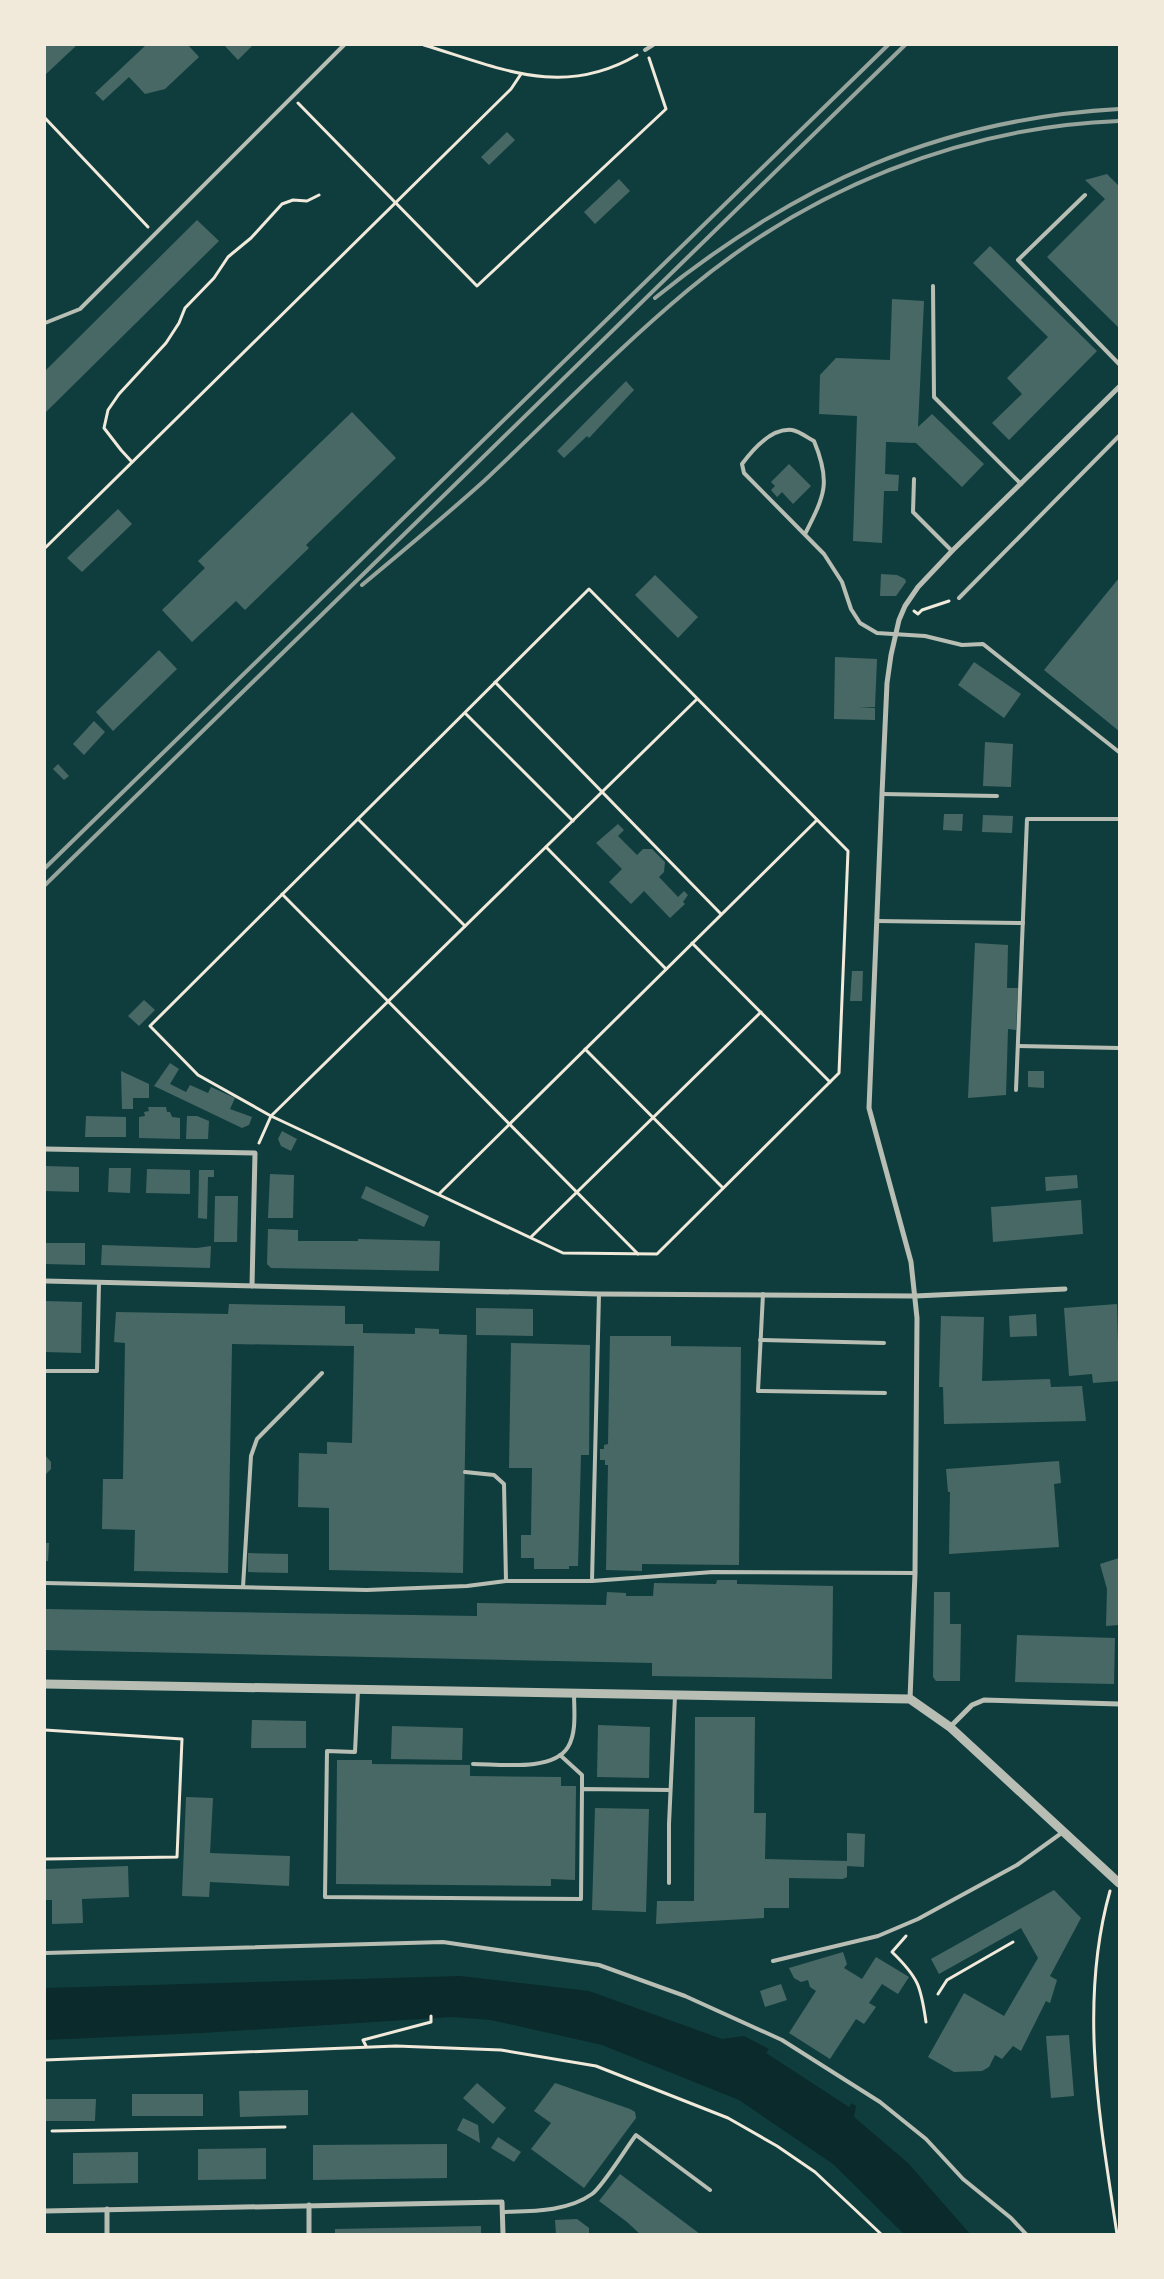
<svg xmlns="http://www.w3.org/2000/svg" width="1164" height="2279" font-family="Quicksand,sans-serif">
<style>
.water{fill:#0a2a2b}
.pier{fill:#0f3d3e}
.building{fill:#486865}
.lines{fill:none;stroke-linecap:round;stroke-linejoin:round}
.path{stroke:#f1e9da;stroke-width:3}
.service{stroke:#b8beb3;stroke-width:4}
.minor{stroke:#b8beb3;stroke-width:5}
.tertiary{stroke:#b8beb3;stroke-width:9}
.rail{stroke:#97a49c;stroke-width:4}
</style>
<rect width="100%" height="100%" fill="#0f3d3e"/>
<!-- water -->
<polygon class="water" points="460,1976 589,1991 722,2039 744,2036 769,2049 856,2106 854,2117 908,2163 970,2234 904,2234 833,2164 739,2100 602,2045 491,2020 452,2017 202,2033 45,2040 45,1988"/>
<!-- pier -->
<polygon class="pier" points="769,2049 852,2103 849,2107 766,2053"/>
<!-- building -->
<g class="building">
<polygon points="45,45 77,45 45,75"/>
<polygon points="146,45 188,45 199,57 165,89 145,94 129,77 103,101 95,93"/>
<polygon points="224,45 253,45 238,60"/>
<polygon points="507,132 515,140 489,165 481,157"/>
<polygon points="1107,174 1119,186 1119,328 1047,257 1105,199 1085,180"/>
<polygon points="619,179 630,191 595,224 584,212"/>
<polygon points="197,220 219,241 45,413 45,371"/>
<polygon points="990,246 1097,351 1009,440 992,423 1022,394 1007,378 1048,337 973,263"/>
<polygon points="892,299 924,301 918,427 932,414 984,464 962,487 916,443 886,442 885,474 899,475 898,491 884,491 882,543 853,541 857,416 819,414 820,375 836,358 890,360"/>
<polygon points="626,381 634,390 589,438 587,436 564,458 557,451"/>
<polygon points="352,412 396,458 306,545 309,548 245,610 236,601 192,642 162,610 205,568 198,561"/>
<polygon points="789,464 811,486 793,504 782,492 777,497 771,490 775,486 771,482"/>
<polygon points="118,509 132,524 82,572 67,558"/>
<polygon points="881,574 897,575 905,579 906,582 896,596 880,596"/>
<polygon points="655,575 698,617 678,638 635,595"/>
<polygon points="1119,578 1119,731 1044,670"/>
<polygon points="159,650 177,669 113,731 96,712"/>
<polygon points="835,657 877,659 875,707 858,707 875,708 875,720 834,719"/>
<polygon points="974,662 1021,694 1004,718 958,685"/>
<polygon points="94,721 105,732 84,755 73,744"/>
<polygon points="985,742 1013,744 1011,787 983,786"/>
<polygon points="58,764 69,776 64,780 53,769"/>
<polygon points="944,814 963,814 962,831 943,830"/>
<polygon points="983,815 1013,816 1012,833 982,832"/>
<polygon points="618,824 624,830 618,836 637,855 643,849 652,849 665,862 664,872 659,877 678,897 684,891 688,895 683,902 685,904 670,918 644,891 631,904 609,882 622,869 596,843"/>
<polygon points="975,943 1008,945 1007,988 1018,988 1016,1030 1008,1029 1006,1095 968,1098"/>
<polygon points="852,971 863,971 862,1001 850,1001"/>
<polygon points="144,1000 155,1010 139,1026 128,1016"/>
<polygon points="170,1063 179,1069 170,1084 186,1092 190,1085 208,1093 211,1087 235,1098 230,1109 252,1117 249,1125 242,1128 154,1086"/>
<polygon points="121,1071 149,1084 149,1098 133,1098 133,1109 122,1109"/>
<polygon points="1028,1071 1044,1071 1044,1088 1028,1087"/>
<polygon points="148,1107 166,1107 167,1112 170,1112 172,1117 180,1118 180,1139 139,1138 139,1117 145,1116 144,1112 149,1111"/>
<polygon points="86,1116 126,1117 126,1137 85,1137"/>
<polygon points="187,1116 197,1116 209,1121 208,1139 186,1139"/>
<polygon points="282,1131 297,1139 291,1151 281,1146 278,1139"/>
<polygon points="45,1166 79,1167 79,1192 45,1191"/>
<polygon points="109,1168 131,1168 130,1193 108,1192"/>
<polygon points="147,1169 190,1170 190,1194 146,1193"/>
<polygon points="199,1170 214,1170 214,1177 208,1177 207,1219 198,1218"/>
<polygon points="270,1174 294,1175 293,1218 268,1218"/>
<polygon points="1077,1175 1078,1188 1046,1191 1045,1177"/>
<polygon points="366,1186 429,1216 424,1227 361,1198"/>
<polygon points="215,1196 238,1196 237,1242 214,1242"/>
<polygon points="1081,1200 1083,1234 993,1242 991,1207"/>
<polygon points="268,1229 298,1230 298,1241 358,1241 358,1239 440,1241 439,1271 271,1268 267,1264"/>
<polygon points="45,1243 85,1243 85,1265 45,1264"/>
<polygon points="102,1245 197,1248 211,1246 210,1268 101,1265"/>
<polygon points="45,1301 82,1302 81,1353 45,1352"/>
<polygon points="229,1304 345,1306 345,1324 363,1324 363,1333 415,1334 415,1328 439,1329 439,1334 467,1335 463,1573 329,1570 329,1508 298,1507 299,1453 327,1454 327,1442 352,1443 354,1346 232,1344 228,1573 134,1571 135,1530 102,1529 103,1479 123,1479 125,1343 114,1342 116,1312 228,1314"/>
<polygon points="1117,1304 1119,1381 1093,1383 1092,1374 1069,1376 1064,1308"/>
<polygon points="476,1308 533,1309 533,1336 476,1335"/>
<polygon points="1036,1314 1037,1336 1010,1337 1009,1316"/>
<polygon points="941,1316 984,1317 982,1381 1050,1379 1051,1387 1082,1386 1086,1421 944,1424 943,1387 939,1387"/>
<polygon points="610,1336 671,1336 671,1346 741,1347 739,1565 642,1564 642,1571 606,1570 608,1465 605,1465 605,1460 600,1460 600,1449 604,1449 604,1445 608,1444"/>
<polygon points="511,1343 590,1345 589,1455 581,1455 578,1566 569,1566 569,1569 534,1569 534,1558 521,1558 521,1535 531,1535 532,1468 509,1468"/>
<polygon points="45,1455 51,1462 51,1469 45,1475"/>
<polygon points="1059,1461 1061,1483 1054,1484 1059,1547 949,1554 950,1492 948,1492 946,1469"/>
<polygon points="45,1543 49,1543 48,1561 45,1561"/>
<polygon points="248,1553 288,1554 288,1573 248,1572"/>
<polygon points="1119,1558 1119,1625 1106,1626 1107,1589 1100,1564"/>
<polygon points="717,1580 737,1580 737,1584 833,1586 832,1679 652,1676 652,1663 45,1650 45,1609 477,1616 477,1603 606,1605 607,1592 626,1593 626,1596 653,1596 654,1583 716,1584"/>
<polygon points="934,1592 950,1592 950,1624 961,1624 960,1681 936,1681 933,1677"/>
<polygon points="1017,1635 1115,1638 1114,1684 1015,1682"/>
<polygon points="695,1717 755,1717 754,1813 766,1813 765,1859 847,1861 847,1833 865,1834 864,1867 847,1866 847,1877 843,1879 789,1878 789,1908 764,1908 764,1918 656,1924 657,1901 694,1901"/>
<polygon points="252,1720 306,1721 306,1748 251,1748"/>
<polygon points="598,1725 650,1727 649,1778 597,1777"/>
<polygon points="392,1726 463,1728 462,1760 391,1759"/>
<polygon points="337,1760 372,1760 372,1764 470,1765 470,1776 561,1777 561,1786 576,1786 575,1880 551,1879 551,1886 336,1884"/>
<polygon points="186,1797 213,1798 210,1853 290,1856 289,1886 210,1882 209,1897 182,1896"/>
<polygon points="595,1808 649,1809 646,1912 592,1910"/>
<polygon points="128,1866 129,1897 82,1899 83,1923 52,1924 52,1900 45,1900 45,1869"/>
<polygon points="1054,1890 1081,1918 1050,1976 1057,1980 1050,2003 1046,2001 1021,2051 1013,2046 1002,2059 995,2055 989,2067 982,2071 954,2072 928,2057 964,1993 1004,2016 1038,1958 1021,1928 939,1974 931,1959"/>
<polygon points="843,1952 847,1964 844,1968 862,1979 876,1957 909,1977 898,1994 882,1984 869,2003 876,2007 864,2024 856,2019 830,2059 789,2033 816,1991 810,1987 808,1980 801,1982 794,1978 789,1968"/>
<polygon points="781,1984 787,2000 765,2007 760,1991"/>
<polygon points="1069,2035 1074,2096 1051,2098 1046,2036"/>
<polygon points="477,2083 506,2108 493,2124 463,2098"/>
<polygon points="555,2083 630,2109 635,2112 636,2118 584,2188 531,2149 551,2123 534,2111"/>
<polygon points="308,2090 308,2115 240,2117 239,2091"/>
<rect x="132" y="2094" width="71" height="22"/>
<polygon points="45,2099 96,2099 95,2121 45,2121"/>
<polygon points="463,2118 478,2125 480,2143 457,2130"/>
<polygon points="498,2137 521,2152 514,2162 491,2148"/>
<polygon points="447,2144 447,2178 313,2180 313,2145"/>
<polygon points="266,2148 266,2179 198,2180 198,2149"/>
<polygon points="138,2152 138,2183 73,2184 73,2153"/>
<polygon points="620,2174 700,2234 640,2234 627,2222 599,2201"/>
<polygon points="577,2219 589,2228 589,2234 556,2234 555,2220"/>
<polygon points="481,2226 481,2234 335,2234 335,2229"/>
</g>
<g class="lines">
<!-- path -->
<g class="path">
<path d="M424 45C500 68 562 99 637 55"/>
<polyline points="298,103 477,286 666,109 649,58"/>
<polyline points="45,118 148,227"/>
<polyline points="132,462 121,450 104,428 108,410 119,394 166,343 179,323 185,308 214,278 228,257 251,238 282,204 293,200 307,201 319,195"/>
<polyline points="45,548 511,89 521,74"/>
<polygon points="589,589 848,851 839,1073 657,1254 563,1253 271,1116 198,1075 150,1026"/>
<polyline points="914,611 918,614 922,610 949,601"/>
<polyline points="495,682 721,914"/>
<polyline points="465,713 573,821"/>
<polyline points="358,819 465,926"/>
<polyline points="546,847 666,969"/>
<polyline points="282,894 638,1254"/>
<polyline points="692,943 830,1082"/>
<polyline points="585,1049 723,1188"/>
<polyline points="259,1143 271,1116 697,699"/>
<polyline points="439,1194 817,820"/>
<polyline points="531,1237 761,1012"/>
<polyline points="45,1730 182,1739 177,1857 45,1859"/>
<path d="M1110 1891C1078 2004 1100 2121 1117 2234"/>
<path d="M906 1936 892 1952C919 1978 921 1987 926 2022"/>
<polyline points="938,1994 947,1980 1013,1942"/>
<polyline points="366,2046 363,2040 431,2022 431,2016"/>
<polyline points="45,2060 396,2046 501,2050 596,2066 728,2118 777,2146 815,2172 881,2234"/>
<polyline points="52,2131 285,2127"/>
</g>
<!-- service -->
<g class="service">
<polyline points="645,50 653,45"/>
<polyline points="1085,195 1018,260 1119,364"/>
<polyline points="933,286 934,397 1021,484"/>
<polyline points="45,323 80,309 344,45"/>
<polyline points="914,479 913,512 952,551"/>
<path d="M805 534C825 495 831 482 814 441 808 438 799 431 792 430 772 428 753 449 742 464L744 473 824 554 842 582 851 609 860 623 877 633 925 636 962 645 983 644 1119 752"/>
<polyline points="959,598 1119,436"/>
<polyline points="882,794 997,796"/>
<polyline points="877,921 1023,923"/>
<polyline points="1018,1046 1119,1048"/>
<polyline points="1016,1090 1027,819 1119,819"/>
<polyline points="763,1294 758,1391 885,1393"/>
<polyline points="760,1340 884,1343"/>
<polyline points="45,1371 97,1371 99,1283"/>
<polyline points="465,1472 494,1475 504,1484 506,1581"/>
<polyline points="592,1581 599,1294"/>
<polyline points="45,1583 367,1590 467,1586 506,1581 592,1581 713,1572 915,1573"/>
<polyline points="243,1587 251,1456 257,1439 322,1373"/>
<polyline points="358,1690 355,1752 327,1751 325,1897 581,1899 582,1789 670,1790"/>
<polyline points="560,1755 582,1775 582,1789"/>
<path d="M473 1764C499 1764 553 1772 568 1747 577 1732 574 1710 574 1693"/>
<polyline points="669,1883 669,1824 675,1696"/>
<polyline points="45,1953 443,1942 599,1965 685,1996 782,2040 880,2102 926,2139 963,2179 1011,2218 1026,2234"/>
<polyline points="773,1961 878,1936 918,1919 1017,1865 1063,1832"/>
<path d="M502 2212C531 2211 567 2212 592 2194 603 2186 626 2148 636 2135L710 2190"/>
</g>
<!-- minor -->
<g class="minor">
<polyline points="45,1149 255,1153 252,1286"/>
<polyline points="45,1281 599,1294 915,1296 1065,1289"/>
<polyline points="910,1699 915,1573 917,1318 911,1262 869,1108 882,794 887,683 891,655 899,620 905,606 918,587 952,551 1119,387"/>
<polyline points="950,1727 972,1705 984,1700 1119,1704"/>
<polyline points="309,2205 309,2234"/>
<polyline points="107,2209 107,2234"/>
<polyline points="45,2211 502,2202 503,2234"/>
</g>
<!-- tertiary -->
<polyline class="tertiary" points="45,1684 910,1699 950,1727 1119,1883"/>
<!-- rail -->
<g class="rail">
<path d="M655 298C795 185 938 119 1119 109"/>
<path d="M362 585C403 551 444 517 484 481 552 417 616 350 688 290 809 189 961 127 1119 121"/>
<polyline points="45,868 888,45"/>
<polyline points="45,885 905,45"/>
</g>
</g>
<!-- border -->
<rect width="1164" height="2279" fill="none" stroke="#f1e9da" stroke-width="92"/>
</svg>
